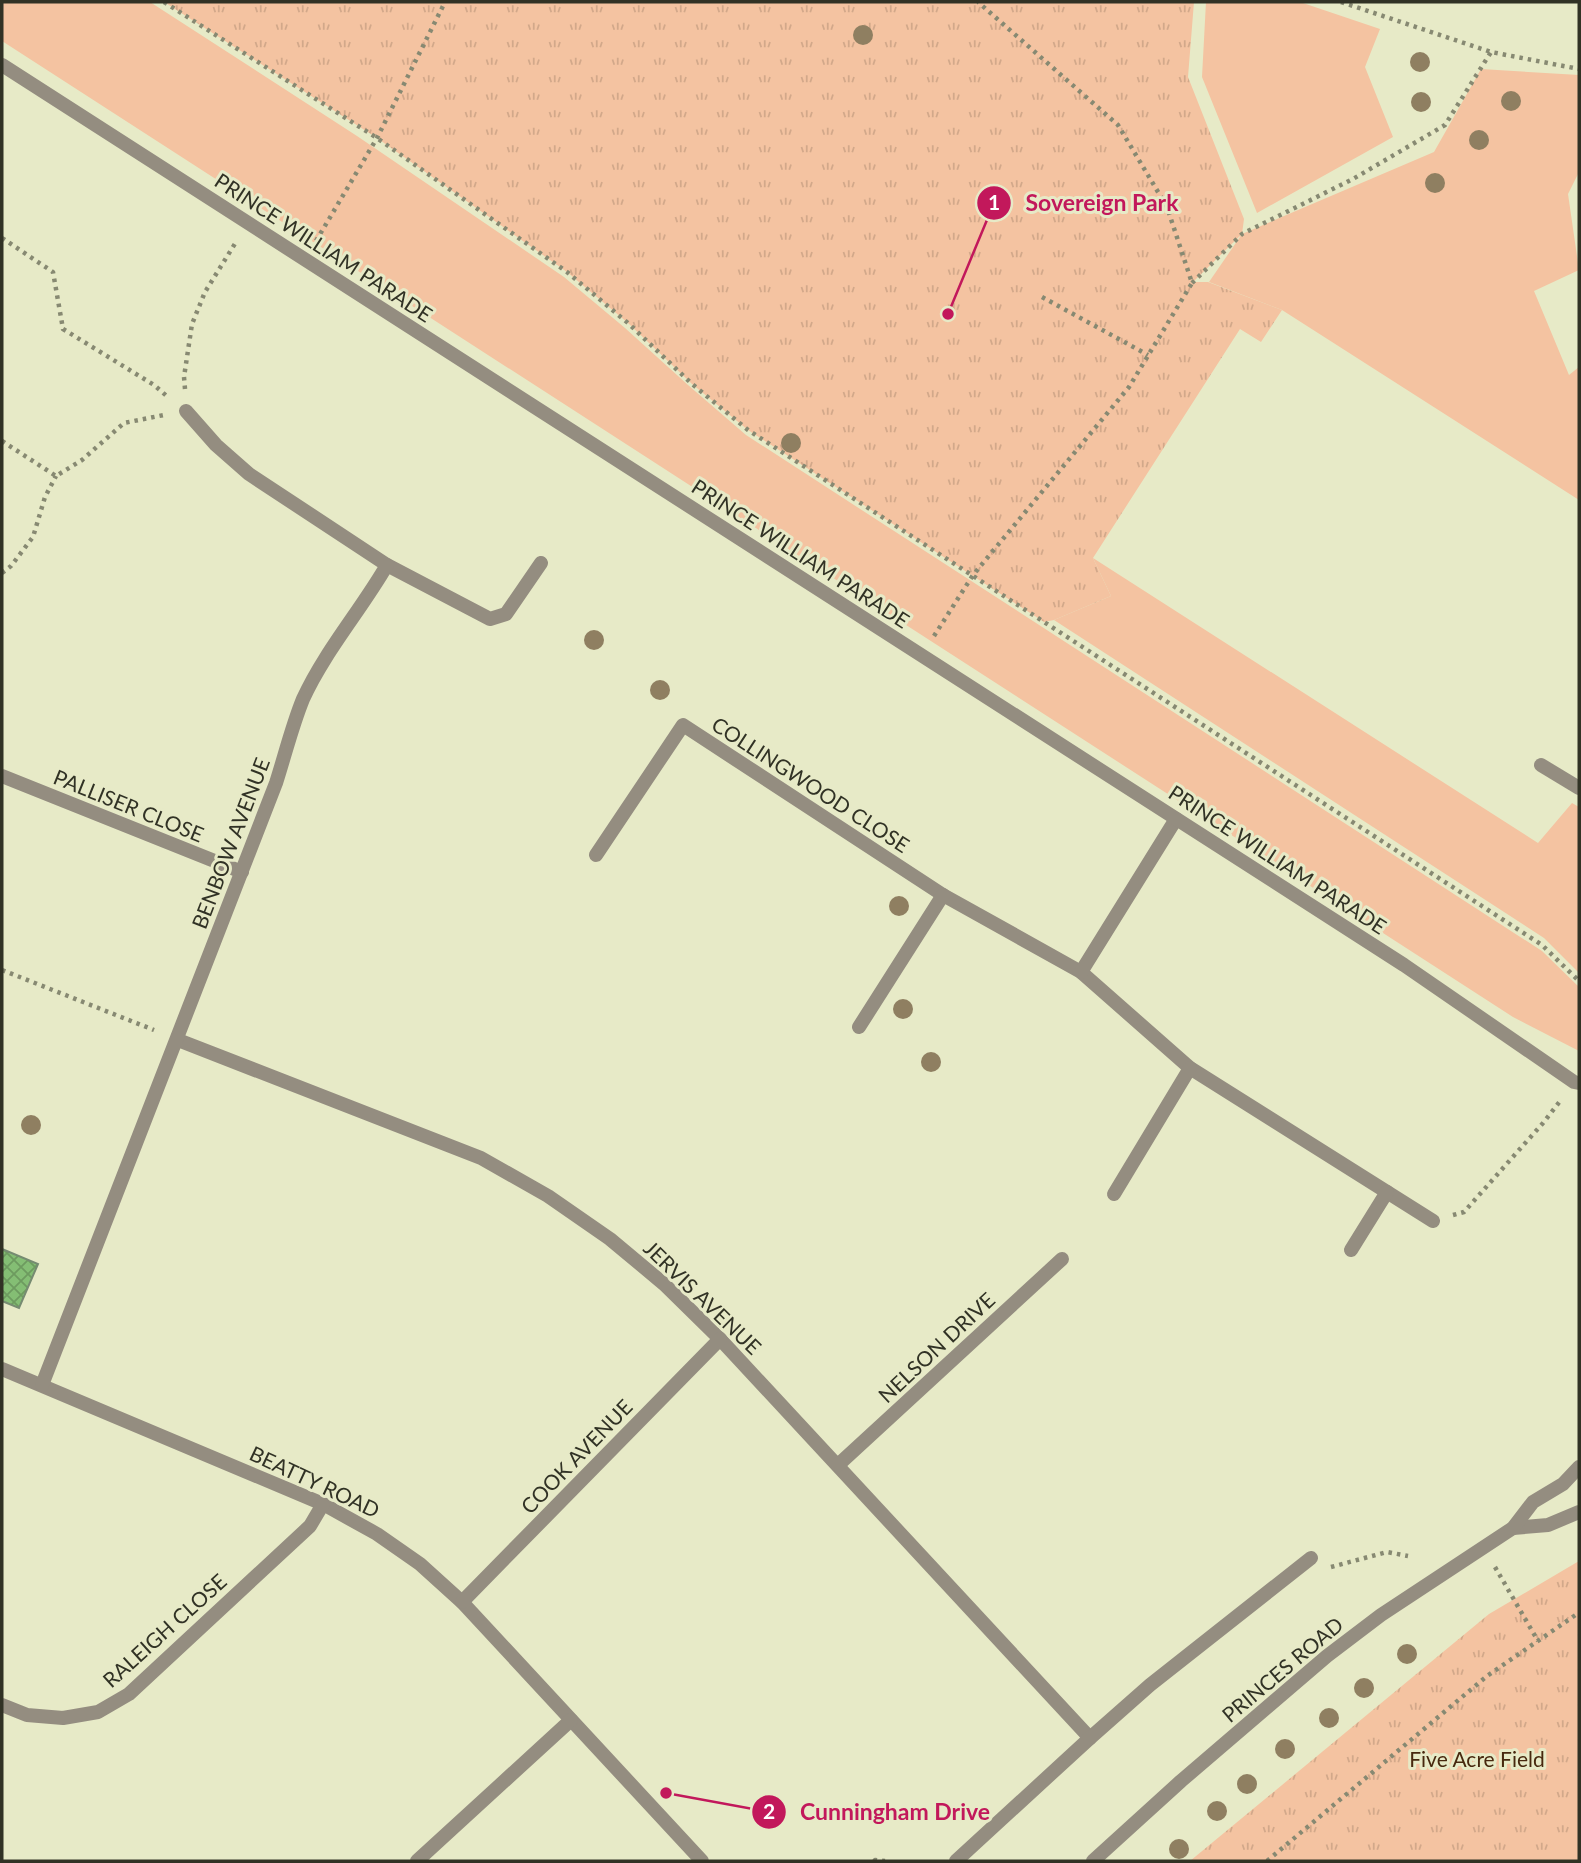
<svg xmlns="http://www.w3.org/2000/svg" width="1581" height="1863" font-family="Lato,sans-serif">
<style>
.grass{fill:#f4c3a1}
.park{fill:url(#park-tufts)}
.building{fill:url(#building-cross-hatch);stroke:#768b71;stroke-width:2}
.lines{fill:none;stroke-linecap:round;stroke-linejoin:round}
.path{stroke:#878972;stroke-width:4.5;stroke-dasharray:3.5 5;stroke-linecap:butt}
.service{stroke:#948d80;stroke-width:14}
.minor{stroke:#948d80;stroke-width:14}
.tertiary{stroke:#948d80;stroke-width:14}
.tree{fill:#8f7f61}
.labels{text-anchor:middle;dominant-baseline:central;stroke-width:6;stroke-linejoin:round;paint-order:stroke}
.street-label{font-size:21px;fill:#313225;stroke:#e7eac7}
.park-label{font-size:21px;fill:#47280e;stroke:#e7eac7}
.leader{fill:none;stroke:#c2185b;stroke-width:2.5}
.callout-dot{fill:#c2185b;stroke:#e7eac7;stroke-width:2.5}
.mark-label{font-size:21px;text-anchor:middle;font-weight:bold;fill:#fff}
.callout-label{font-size:23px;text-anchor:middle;font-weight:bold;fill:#c2185b;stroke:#e7eac7;stroke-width:6;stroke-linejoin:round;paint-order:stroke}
</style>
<defs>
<pattern id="park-tufts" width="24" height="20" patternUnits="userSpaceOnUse" patternTransform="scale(1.75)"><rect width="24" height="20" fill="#f4c3a1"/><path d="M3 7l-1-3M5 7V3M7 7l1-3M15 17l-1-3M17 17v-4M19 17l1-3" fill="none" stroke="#d2a88a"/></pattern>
<pattern id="building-cross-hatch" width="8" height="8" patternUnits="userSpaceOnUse" patternTransform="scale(1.75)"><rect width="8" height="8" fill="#84be74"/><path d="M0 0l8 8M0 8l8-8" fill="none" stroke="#6d9b5f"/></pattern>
</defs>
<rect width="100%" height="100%" fill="#e7eac7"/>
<!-- grass -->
<g class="grass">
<polygon points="2,2 150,2 357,136 564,277 625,328 688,385 746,435 1542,951 1579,987 1579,1051 1513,1017 2,41"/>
<polygon points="1206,2 1300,2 1380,29 1365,67 1393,137 1257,213 1202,77"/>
<polygon points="1481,69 1579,75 1579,172 1568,194 1579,270 1534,291 1569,375 1579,367 1579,500 1282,310 1209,282 1242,234 1434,152"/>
<polygon points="1093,558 1538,843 1572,803 1579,807 1579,973 1544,938 1054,620 1111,596"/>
</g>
<!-- park -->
<g class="park">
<polygon points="164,2 1194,2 1188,77 1244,219 1242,234 1193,282 1208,282 1282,310 1261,342 1240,329 1093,558 1111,596 1054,620 1044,622 748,430 692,384 628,323 567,272 377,138"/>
<polygon points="1579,1561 1579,1861 1190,1861 1489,1614"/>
</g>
<!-- building -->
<polygon class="building" points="2,1249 38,1264 19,1308 2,1301"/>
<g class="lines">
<!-- path -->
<g class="path">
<polyline points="164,2 377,138 567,272 628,323 692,384 748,430 1542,945 1579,981"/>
<polyline points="1341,2 1491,52 1579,69"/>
<polyline points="2,238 53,272 63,329 154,385 169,398"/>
<polyline points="316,241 377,138 445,2"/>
<polyline points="1192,283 1242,234 1353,179 1445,125 1491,52"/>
<polyline points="1042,297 1148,355"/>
<polyline points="185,389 184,377 192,324 205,292 236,242"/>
<polyline points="2,441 56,476 82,460 124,423 164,415"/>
<polyline points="2,573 11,566 33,537 45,497 56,476"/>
<polyline points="934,636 973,575 1129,387 1192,283 1167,207 1118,125 978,2"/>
<polyline points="2,970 154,1030"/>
<polyline points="1453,1215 1464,1212 1543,1123 1561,1100"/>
<polyline points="1331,1567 1387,1552 1408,1556"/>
<polyline points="1495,1567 1538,1641"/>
<polyline points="874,1861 875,1860 885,1861"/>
<polyline points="1267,1861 1487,1676 1577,1614 1579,1615"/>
</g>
<!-- service -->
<g class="service">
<polyline points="387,565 490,619 506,614 541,563"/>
<polyline points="1541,765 1579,788"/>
</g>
<!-- minor -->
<g class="minor">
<polyline points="2,776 242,872"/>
<polyline points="596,855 683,725 943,895 1081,972 1190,1068 1433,1221"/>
<polyline points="1081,972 1176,819"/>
<polyline points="859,1027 943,895"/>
<polyline points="178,1040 481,1158 548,1196 610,1239 664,1284 720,1339 1090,1738"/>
<polyline points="1114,1194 1190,1068"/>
<polyline points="1351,1250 1387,1192"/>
<polyline points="2,1369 323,1504 377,1534 420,1564 462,1602 702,1861"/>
<path d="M42 1385 276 783C285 755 292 726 303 699 325 651 361 610 387 565L249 474 216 445 186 411"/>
<polyline points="838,1465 1062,1259"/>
<polyline points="462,1602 720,1339"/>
<polyline points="2,1705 27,1715 63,1718 98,1712 129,1694 310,1526 323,1504"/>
<polyline points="417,1861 571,1720"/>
<polyline points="956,1861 1090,1738 1150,1685 1311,1558"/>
</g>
<!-- tertiary -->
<g class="tertiary">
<polyline points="2,65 1404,965 1574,1082 1579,1083"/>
<polyline points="1513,1528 1548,1525 1579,1512"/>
<polyline points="1093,1861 1181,1781 1327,1656 1381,1615 1513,1528 1533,1502 1563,1484 1579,1467"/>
</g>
</g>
<!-- trees -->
<g class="tree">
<circle cx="863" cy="35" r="10"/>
<circle cx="1420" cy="62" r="10"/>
<circle cx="1511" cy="101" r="10"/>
<circle cx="1421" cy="102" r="10"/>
<circle cx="1479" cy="140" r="10"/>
<circle cx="1435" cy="183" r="10"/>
<circle cx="791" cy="443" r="10"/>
<circle cx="594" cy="640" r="10"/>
<circle cx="660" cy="690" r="10"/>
<circle cx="899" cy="906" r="10"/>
<circle cx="903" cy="1009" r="10"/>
<circle cx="931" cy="1062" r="10"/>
<circle cx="31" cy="1125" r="10"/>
<circle cx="1407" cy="1654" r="10"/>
<circle cx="1364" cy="1688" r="10"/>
<circle cx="1329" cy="1718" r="10"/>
<circle cx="1285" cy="1749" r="10"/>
<circle cx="1247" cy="1784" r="10"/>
<circle cx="1217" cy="1811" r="10"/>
<circle cx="1179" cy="1849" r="10"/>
</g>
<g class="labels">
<!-- street labels -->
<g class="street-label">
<text transform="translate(324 247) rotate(33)">PRINCE WILLIAM PARADE</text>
<text transform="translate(801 553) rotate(33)">PRINCE WILLIAM PARADE</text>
<text transform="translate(811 784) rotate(33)">COLLINGWOOD CLOSE</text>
<text transform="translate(129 805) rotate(22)">PALLISER CLOSE</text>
<text transform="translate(230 843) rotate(-69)">BENBOW AVENUE</text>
<text transform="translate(1278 859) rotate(33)">PRINCE WILLIAM PARADE</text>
<text transform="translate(703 1297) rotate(44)">JERVIS AVENUE</text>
<text transform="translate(936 1347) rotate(-43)">NELSON DRIVE</text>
<text transform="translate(576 1456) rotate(-46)">COOK AVENUE</text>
<text transform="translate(315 1481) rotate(25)">BEATTY ROAD</text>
<text transform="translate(164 1630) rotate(-42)">RALEIGH CLOSE</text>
<text transform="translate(1282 1669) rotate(-40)">PRINCES ROAD</text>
</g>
<!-- park labels -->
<g class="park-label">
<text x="1477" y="1758">Five Acre Field</text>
</g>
</g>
<!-- callouts -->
<path class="leader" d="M948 314L994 203M666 1793L769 1812"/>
<g class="callout-dot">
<circle cx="948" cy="314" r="7"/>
<circle cx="666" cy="1793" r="7"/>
<circle cx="994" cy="203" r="18"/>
<circle cx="769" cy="1812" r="18"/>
</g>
<g class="mark-label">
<text x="994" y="210">1</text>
<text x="769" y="1819">2</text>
</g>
<g class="callout-label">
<text x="1102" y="211">Sovereign Park</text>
<text x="895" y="1820">Cunningham Drive</text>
</g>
<!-- border -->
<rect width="1581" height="1863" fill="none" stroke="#313225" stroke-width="7"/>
</svg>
